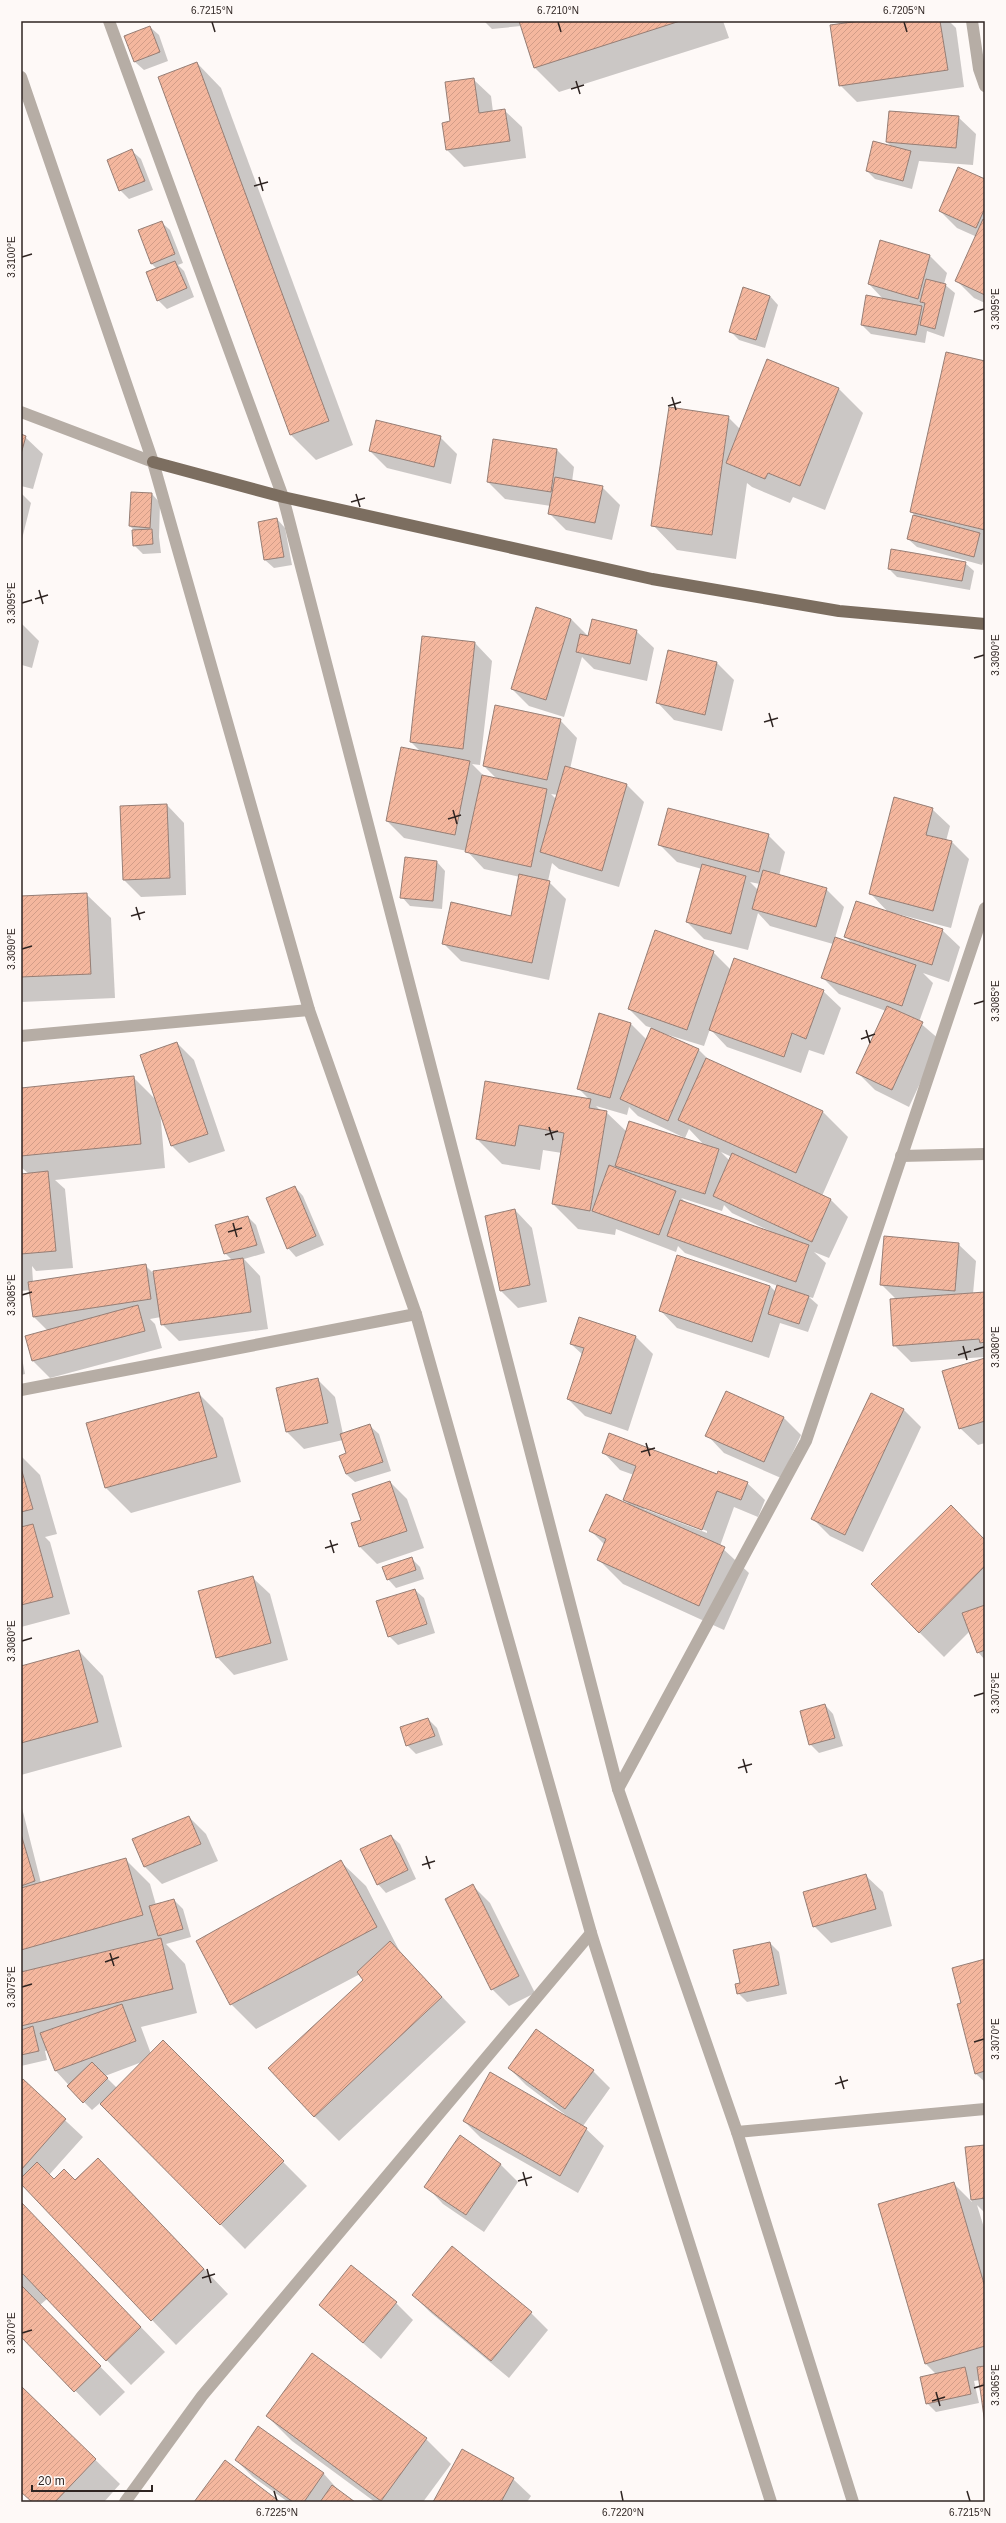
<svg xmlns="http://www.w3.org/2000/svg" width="1006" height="2523" font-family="Helvetica,sans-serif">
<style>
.shadow{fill:#0003;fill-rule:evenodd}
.building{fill:url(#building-hatch);stroke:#967e75}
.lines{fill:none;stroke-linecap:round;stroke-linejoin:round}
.minor{stroke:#b6ada5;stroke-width:12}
.major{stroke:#7c6e60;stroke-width:12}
.ticks{fill:none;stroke:#2f2522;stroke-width:1.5}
.neatline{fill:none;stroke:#2f2522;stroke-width:1.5}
.ticks-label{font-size:10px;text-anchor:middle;fill:#2f2522}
</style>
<defs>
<pattern id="building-hatch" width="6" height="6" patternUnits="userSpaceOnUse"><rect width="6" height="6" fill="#f4b79e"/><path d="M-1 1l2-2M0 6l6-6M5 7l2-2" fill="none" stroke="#d29d88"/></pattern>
</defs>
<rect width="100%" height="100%" fill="#fef9f7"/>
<!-- shadow -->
<g class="shadow">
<polygon points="484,21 723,21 729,38 559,92 534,67 521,26 492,29"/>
<polygon points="866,21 949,21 956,28 964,87 857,102 840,85"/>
<polygon points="150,27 159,35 168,61 144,70 135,62 125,36"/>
<polygon points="197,63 221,88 353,445 316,460 291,435 159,77"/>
<polygon points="473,79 491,96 493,112 504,110 522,127 526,158 464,167 447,150 451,122"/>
<polygon points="958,117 976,134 973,165 919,161 912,189 875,179 867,171 892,147 887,142"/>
<polygon points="132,151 141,159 153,190 129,199 120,190"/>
<polygon points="985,180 985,303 974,298 957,281 977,237 957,228 940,211"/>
<polygon points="161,222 170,230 183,263 178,265 184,271 194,297 167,309 158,300 157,269 151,263"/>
<polygon points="930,256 947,273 944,284 955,293 944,337 927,331 925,343 871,334 862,325 884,300 869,284"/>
<polygon points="770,296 778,305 765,348 739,340 730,331"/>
<polygon points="985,362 985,556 982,565 917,547 908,539 916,517 911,511"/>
<polygon points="839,389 863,413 825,510 793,497 790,503 752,487 747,483 736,559 677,550 653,525 728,417 740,429"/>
<polygon points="376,421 440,437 457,454 451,484 387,468 370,451"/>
<polygon points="21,435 25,437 43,454 33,489 21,486"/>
<polygon points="494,440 557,450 574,467 572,482 602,487 620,505 612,540 566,530 549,513 551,506 505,499 488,482"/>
<polygon points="21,493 31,503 21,543"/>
<polygon points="152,494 160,503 159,537 161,553 143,554 134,545 135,531 130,526"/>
<polygon points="277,519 285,528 292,565 274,568 265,560"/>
<polygon points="965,563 974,571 970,590 897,577 889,569"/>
<polygon points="571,619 589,637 636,631 654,648 647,681 594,669 582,657 564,717 529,706 512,689"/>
<polygon points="21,623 39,641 32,668 22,665 21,670"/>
<path d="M423 637 475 643 492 661 480 765 472 764 484 776 497 779 484 766 560 720 577 738 570 769 627 785 644 802 619 887 559 869 552 863 548 881 566 899 549 980 461 961 444 944 512 917 520 877 484 869 467 851 404 838 387 821 421 752 411 742ZM551 794 558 795 557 800Z"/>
<polygon points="717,663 734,680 722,731 674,720 657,702"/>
<polygon points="167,805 184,823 186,895 141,897 124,880"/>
<path d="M932 809 950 826 946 841 952 842 969 859 951 928 894 913 893 914 942 930 960 947 949 982 923 973 933 983 919 1022 940 1040 909 1107 875 1090 857 1072 886 1011 839 994 822 977 833 944 770 926 758 913 748 950 704 939 687 922 702 869 677 862 660 845 768 835 785 852 779 876 826 889 844 907 835 938 853 944 846 937 889 913 870 893ZM750 882 760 884 758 890Z"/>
<polygon points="437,862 445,871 442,909 410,906 402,897"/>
<polygon points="86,894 111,918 115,998 21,1002 21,897"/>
<path d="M713 952 731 970 823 991 841 1008 824 1055 809 1050 801 1073 727 1047 710 1029 704 1046 652 1030 699 1050 710 1061 823 1112 848 1137 822 1196 831 1200 848 1217 829 1258 814 1252 826 1263 813 1298 809 1297 818 1305 808 1332 780 1323 769 1358 677 1328 660 1310 770 1286 776 1292 778 1286 685 1253 678 1246 676 1252 616 1229 615 1235 578 1229 553 1204 562 1153 543 1150 540 1170 502 1164 477 1139 590 1100 578 1088 631 1024 647 1040 652 1028 646 1026 629 1009ZM596 1106 627 1115 629 1107 638 1116 685 1138 689 1129 705 1146 627 1132 606 1112 601 1111ZM721 1152 732 1157 730 1161ZM681 1198 722 1211 724 1205 732 1213 772 1232 687 1203Z"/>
<path d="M177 1043 194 1060 225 1151 189 1163 172 1146 160 1110 165 1168 55 1180 65 1189 73 1268 36 1271 32 1266 33 1282 145 1265 155 1275 232 1260 225 1253 248 1217 256 1225 265 1253 244 1259 260 1276 268 1329 179 1341 162 1324 161 1317 150 1319 155 1324 162 1348 50 1378 33 1361 48 1331 34 1317 30 1290 21 1291V1089L133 1077 157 1101ZM22 1168 29 1174H23Z"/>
<polygon points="295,1187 303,1196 324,1245 296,1257 288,1248"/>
<polygon points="515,1210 532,1228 547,1302 518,1308 501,1291 486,1216"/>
<polygon points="958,1244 976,1261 973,1294 985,1293 985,1357 911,1362 894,1345 896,1299 881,1284"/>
<polygon points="636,1337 653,1354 628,1431 585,1416 568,1399 583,1355 571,1344"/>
<polygon points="21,1353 25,1374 21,1375"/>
<polygon points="985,1359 985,1443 978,1445 960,1428"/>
<polygon points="317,1379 335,1397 343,1434 370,1426 379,1434 391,1471 355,1482 346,1474 347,1454 343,1440 304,1449 287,1432 277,1389"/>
<polygon points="198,1393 223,1418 241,1482 131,1513 106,1488 88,1424"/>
<polygon points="904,1410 921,1427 863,1552 830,1536 813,1519"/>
<polygon points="784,1418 801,1435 781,1478 724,1453 707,1435"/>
<path d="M603 1452 747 1483 765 1500 758 1517 734 1507 720 1546 749 1573 724 1630 623 1584 599 1560 605 1545 591 1531 631 1507 625 1500 634 1475 620 1470ZM644 1507 707 1531V1533L644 1509Z"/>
<polygon points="21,1456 40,1475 57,1534 45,1537 50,1542 70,1614 21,1627"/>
<polygon points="390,1482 407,1499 424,1548 377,1564 360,1547 362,1521"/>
<polygon points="985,1541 985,1660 978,1652 970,1631 944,1657 919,1632"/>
<polygon points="411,1558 420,1567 424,1579 396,1588 388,1579"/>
<polygon points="252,1577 270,1594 288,1660 234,1675 217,1657"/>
<polygon points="415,1590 424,1598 435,1633 398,1645 389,1636"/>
<polygon points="79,1651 103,1676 122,1747 21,1775 21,1667"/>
<polygon points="825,1705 833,1714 843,1746 819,1753 810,1744"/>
<polygon points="428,1719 437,1728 443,1745 416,1754 407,1745"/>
<path d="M21 1804 41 1883 125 1859 150 1884 156 1905 174 1900 183 1909 191 1937 166 1944 185 1964 197 2013 141 2027 151 2054 163 2041 307 2186 245 2249 100 2103 92 2110 84 2102 56 2071 48 2050 45 2051 47 2060 21 2066ZM142 2062 117 2088 105 2076Z"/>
<polygon points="189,1817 206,1834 218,1861 162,1884 145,1867 134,1840"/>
<polygon points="391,1836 400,1844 416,1879 386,1893 378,1884"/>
<polygon points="341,1862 366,1886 400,1952 466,2022 339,2141 314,2116 364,1980 360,1974 256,2029 231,2004"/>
<polygon points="865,1875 883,1892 892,1926 831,1943 814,1926"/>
<polygon points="473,1886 490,1903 535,1993 509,2006 492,1989"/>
<polygon points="770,1943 779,1952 787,1994 747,2002 738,1993 741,1984"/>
<polygon points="985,1960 985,2082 976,2074 962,2004"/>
<polygon points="509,2068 593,2071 610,2088 583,2126 604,2146 578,2193 481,2138 464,2121 575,2122 526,2085"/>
<polygon points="23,2081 83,2137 49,2175 54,2180 123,2184 228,2294 176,2345 21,2183 21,2083"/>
<polygon points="985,2146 985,2213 977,2205 985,2231 985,2416 980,2380 974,2381 979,2403 936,2412 927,2403 936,2374 926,2364 953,2183 972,2202 966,2148"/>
<polygon points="500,2164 518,2182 484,2232 443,2204 426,2186"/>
<polygon points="22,2204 165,2352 131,2385 47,2299 40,2305 125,2392 100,2416 21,2335"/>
<polygon points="413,2295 531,2313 548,2330 509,2378 430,2312"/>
<polygon points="396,2303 413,2320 381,2359 320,2305"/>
<polygon points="312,2354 426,2439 451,2464 423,2502 375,2502 292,2441 267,2416"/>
<polygon points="21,2387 120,2484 104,2502 32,2502 21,2491"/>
<polygon points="258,2428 324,2474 340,2492 353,2502 288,2502 253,2477 236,2460"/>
<polygon points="513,2479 531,2496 527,2502 434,2502"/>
</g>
<!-- building -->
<g class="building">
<polygon points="519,21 680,21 534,68"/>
<polygon points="860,21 940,21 948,70 839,86 830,25"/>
<polygon points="150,26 160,52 134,62 124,36"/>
<polygon points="197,62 329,421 290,435 158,77"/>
<polygon points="474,78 479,113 505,109 510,141 446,150 442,123 450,121 445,82"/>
<polygon points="889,111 959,116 956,148 886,142"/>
<polygon points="873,141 911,151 903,181 866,171"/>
<polygon points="132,149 145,181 119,191 107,160"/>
<polygon points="958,167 985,179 985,208 976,228 939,211"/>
<polygon points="983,219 985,220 985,295 955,281"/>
<polygon points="162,221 175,254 151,264 138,230"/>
<polygon points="880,240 930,255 918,299 868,284"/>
<polygon points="175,261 187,288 157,301 146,272"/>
<polygon points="926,279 946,284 935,329 920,325 925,303 920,302"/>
<polygon points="743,287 770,296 756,340 729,332"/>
<polygon points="866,295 922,306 916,335 861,325"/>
<polygon points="946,352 985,361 985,530 910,512"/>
<polygon points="767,359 839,388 800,486 768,473 765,479 726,463"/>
<polygon points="669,407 729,416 712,535 651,526"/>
<polygon points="376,420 441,436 434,467 369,451"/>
<polygon points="21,434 26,436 21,454"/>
<polygon points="493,439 557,449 551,492 487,482"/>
<polygon points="555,477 603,486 595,523 548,514"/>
<polygon points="131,492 152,493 150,528 129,526"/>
<polygon points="913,515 980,533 974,557 907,539"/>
<polygon points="277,518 284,557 264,560 258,522"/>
<polygon points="152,529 153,544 133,546 132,530"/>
<polygon points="891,549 966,562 962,581 888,569"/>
<polygon points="536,607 571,619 546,700 511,689"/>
<polygon points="592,619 637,630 630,664 576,652 580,634 588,636"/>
<polygon points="422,636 475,642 463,749 410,742"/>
<polygon points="668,650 717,662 705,715 656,703"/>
<polygon points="495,705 561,719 547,780 483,766"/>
<polygon points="401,747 470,761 455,835 386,821"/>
<polygon points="565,766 627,784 602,871 540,852"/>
<polygon points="482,775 547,789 531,867 465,852"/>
<polygon points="894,797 933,808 926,835 952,841 933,911 869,894"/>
<polygon points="167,804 170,878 123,880 120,806"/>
<polygon points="668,808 769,834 759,872 658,845"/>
<polygon points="405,857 437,861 433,901 400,898"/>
<polygon points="702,864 746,876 731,934 686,922"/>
<polygon points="763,870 827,888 816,927 752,909"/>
<polygon points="519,874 550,881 532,963 442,944 451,902 511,916"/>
<polygon points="87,893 91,974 21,977 21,896"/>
<polygon points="856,901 943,929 932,965 844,937"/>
<polygon points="655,930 714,951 687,1030 628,1009"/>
<polygon points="835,937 916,965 902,1006 821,978"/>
<polygon points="734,958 824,990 806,1039 792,1033 784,1057 709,1030"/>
<polygon points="887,1006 923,1022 892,1090 856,1073"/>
<polygon points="599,1013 631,1023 610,1098 577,1089"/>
<polygon points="651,1028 699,1049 668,1121 620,1099"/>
<polygon points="177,1042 208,1134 171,1146 140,1055"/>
<polygon points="706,1058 823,1111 796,1173 678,1120"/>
<polygon points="134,1076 141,1144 21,1156 21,1088"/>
<polygon points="485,1081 591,1099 589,1108 607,1111 590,1211 552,1204 564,1133 519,1125 515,1146 476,1139"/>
<polygon points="629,1121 719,1149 705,1194 615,1166"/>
<polygon points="732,1153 831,1199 812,1242 713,1196"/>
<polygon points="609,1165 676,1191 659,1235 592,1211"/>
<polygon points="48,1171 56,1251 21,1254 21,1174"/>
<polygon points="295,1186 316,1236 287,1249 266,1198"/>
<polygon points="680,1200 809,1245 796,1282 667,1236"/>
<polygon points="515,1209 530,1285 500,1291 485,1216"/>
<polygon points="248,1216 257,1245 224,1254 215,1225"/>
<polygon points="884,1236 959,1243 955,1291 880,1285"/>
<polygon points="677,1255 770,1286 752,1342 659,1311"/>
<polygon points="243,1258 251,1312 161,1325 153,1271"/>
<polygon points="146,1264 151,1299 33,1317 28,1282"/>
<polygon points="777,1285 809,1296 799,1324 768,1314"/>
<polygon points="985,1292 985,1342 980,1343 979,1339 893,1346 890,1299"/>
<polygon points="138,1305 145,1331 32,1361 25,1336"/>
<polygon points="579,1317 636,1336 611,1414 567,1399 584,1348 570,1344"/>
<polygon points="985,1358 985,1421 959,1429 942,1371"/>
<polygon points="318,1378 328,1423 286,1432 276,1388"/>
<polygon points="726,1391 784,1417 764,1462 705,1436"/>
<polygon points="199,1392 217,1457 105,1488 86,1423"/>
<polygon points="871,1393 904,1409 845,1535 811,1519"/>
<polygon points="370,1424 383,1462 346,1474 339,1456 346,1453 340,1434"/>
<polygon points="609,1433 717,1474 718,1471 748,1482 741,1500 717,1491 702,1530 623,1500 636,1466 602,1453"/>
<polygon points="21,1468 33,1509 21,1512"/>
<polygon points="390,1481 407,1531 359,1547 351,1523 361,1520 352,1494"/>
<polygon points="606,1494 725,1547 699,1606 597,1560 606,1539 589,1531"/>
<polygon points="951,1505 985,1540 985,1566 919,1633 871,1584"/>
<polygon points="33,1524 53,1597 21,1605 21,1527"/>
<polygon points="412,1557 416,1570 387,1580 382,1567"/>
<polygon points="253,1576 271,1643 216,1658 198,1591"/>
<polygon points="415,1589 427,1624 388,1637 376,1601"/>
<polygon points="985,1605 985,1650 977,1653 962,1613"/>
<polygon points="79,1650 98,1722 21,1743 21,1666"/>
<polygon points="825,1704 835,1738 809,1745 800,1711"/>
<polygon points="428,1718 435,1736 406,1746 400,1727"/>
<polygon points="189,1816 201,1844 144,1867 132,1839"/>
<polygon points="21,1834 35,1881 21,1886"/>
<polygon points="391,1835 408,1870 377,1885 360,1849"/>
<polygon points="126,1858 143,1915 21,1950 21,1888"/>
<polygon points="341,1860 377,1927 230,2005 196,1941"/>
<polygon points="866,1874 876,1909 813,1927 803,1892"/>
<polygon points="473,1884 519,1976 491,1990 445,1899"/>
<polygon points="174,1899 183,1929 158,1936 149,1906"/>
<polygon points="161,1938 173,1989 21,2026 21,1972"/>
<polygon points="390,1941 442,1997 314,2117 268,2068 363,1980 357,1972"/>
<polygon points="770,1942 779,1985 737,1994 735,1984 740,1983 733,1950"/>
<polygon points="985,1959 985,2071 975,2074 957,2004 961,2003 952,1968"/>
<polygon points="122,2004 136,2041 55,2071 40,2033"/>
<polygon points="33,2026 39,2051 21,2055 21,2030"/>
<polygon points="536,2029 594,2070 565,2109 508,2068"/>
<polygon points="163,2040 284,2161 220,2225 100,2104"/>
<polygon points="92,2062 108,2078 83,2103 67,2086"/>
<polygon points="490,2072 587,2128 560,2176 463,2121"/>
<polygon points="23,2079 66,2119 21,2170 21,2082"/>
<polygon points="460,2135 501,2164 466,2215 424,2187"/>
<polygon points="985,2145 985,2198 971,2200 965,2147"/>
<polygon points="98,2158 204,2269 151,2321 21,2184 21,2178 37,2162 54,2179 64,2169 75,2180"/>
<polygon points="954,2182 985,2287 985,2346 925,2364 878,2204"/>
<polygon points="22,2203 141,2327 106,2361 23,2274 21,2275"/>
<polygon points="452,2246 532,2312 491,2361 412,2295"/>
<polygon points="351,2265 397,2302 363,2343 319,2305"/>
<polygon points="21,2285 101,2366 74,2392 21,2337"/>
<polygon points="312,2353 427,2438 381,2501 266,2416"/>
<polygon points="985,2366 985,2424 977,2367"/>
<polygon points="965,2367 971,2394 926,2404 920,2377"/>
<polygon points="21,2386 96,2459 55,2502 32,2502 21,2492"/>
<polygon points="258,2426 324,2473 304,2502 293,2502 235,2460"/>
<polygon points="462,2449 514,2478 501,2502 433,2502"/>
<polygon points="225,2460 280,2502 194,2502"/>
<polygon points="332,2485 355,2502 320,2502"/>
</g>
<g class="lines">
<!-- minor -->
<g class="minor">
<polyline points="109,21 283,497 618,1789 737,2132 853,2502"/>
<polyline points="972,21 979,69 985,86"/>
<polyline points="21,77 153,462 309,1010 416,1314 591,1933 771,2502"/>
<polyline points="21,412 153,462"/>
<polyline points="21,1036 309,1010"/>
<polyline points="901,1156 985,1154"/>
<polyline points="21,1390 416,1314"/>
<polyline points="618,1789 806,1441 985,908"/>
<polyline points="737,2132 985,2109"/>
<polyline points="125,2502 202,2396 591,1933"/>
</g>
<!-- major -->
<polyline class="major" points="153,462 283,497 652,579 839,611 985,624"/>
</g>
<!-- ticks -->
<path class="ticks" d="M212 22 215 32M558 22 561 32M904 22 907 32M576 81 580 94M571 89 584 85M259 177 263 191M254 186 268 182M22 257 32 254M974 312 984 309M672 397 676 410M668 406 681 402M356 494 360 507M351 502 365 498M39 590 43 604M35 599 48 595M22 603 32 600M974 658 984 655M769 713 773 727M764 722 778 718M453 810 457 824M448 819 461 815M136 907 140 920M131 916 145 912M22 949 32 946M974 1004 984 1001M866 1030 870 1043M861 1039 875 1034M549 1127 553 1140M545 1135 558 1131M233 1223 237 1237M228 1232 242 1228M22 1295 32 1292M963 1346 967 1360M974 1350 984 1347M958 1355 971 1351M646 1443 650 1456M641 1452 655 1448M330 1540 334 1553M325 1548 338 1544M22 1641 32 1638M974 1696 984 1693M743 1759 747 1773M738 1768 752 1764M426 1856 430 1869M422 1865 435 1861M110 1953 114 1966M105 1962 119 1957M22 1987 32 1984M974 2042 984 2039M840 2076 844 2089M835 2084 848 2080M523 2172 527 2186M518 2181 532 2177M207 2269 211 2283M202 2278 215 2274M22 2333 32 2330M974 2388 984 2385M936 2392 940 2406M932 2401 945 2397M274 2491 277 2501M621 2491 623 2501M967 2491 970 2501"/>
<!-- border -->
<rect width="1006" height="2523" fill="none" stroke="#fef9f7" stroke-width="44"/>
<!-- scale -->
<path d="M32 2485v6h120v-6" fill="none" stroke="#2f2522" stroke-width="2"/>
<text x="38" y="2485" font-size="12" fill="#2f2522" stroke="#fef9f7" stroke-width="3" paint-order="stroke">20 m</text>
<rect x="22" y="22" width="962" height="2479" class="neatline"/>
<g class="ticks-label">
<text x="212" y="14">6.7215°N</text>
<text x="558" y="14">6.7210°N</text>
<text x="904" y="14">6.7205°N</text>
<text transform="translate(11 257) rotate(-90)" y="4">3.3100°E</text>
<text transform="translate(995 309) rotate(-90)" y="4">3.3095°E</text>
<text transform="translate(11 603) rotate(-90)" y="4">3.3095°E</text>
<text transform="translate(995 655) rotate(-90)" y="4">3.3090°E</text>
<text transform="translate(11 949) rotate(-90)" y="4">3.3090°E</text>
<text transform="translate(995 1001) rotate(-90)" y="4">3.3085°E</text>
<text transform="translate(11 1295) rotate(-90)" y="4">3.3085°E</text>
<text transform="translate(995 1347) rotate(-90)" y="4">3.3080°E</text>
<text transform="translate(11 1641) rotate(-90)" y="4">3.3080°E</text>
<text transform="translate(995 1693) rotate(-90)" y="4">3.3075°E</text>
<text transform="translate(11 1987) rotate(-90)" y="4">3.3075°E</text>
<text transform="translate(995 2039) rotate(-90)" y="4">3.3070°E</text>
<text transform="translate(11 2333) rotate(-90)" y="4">3.3070°E</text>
<text transform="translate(995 2385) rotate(-90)" y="4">3.3065°E</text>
<text x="277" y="2516">6.7225°N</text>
<text x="623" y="2516">6.7220°N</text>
<text x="970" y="2516">6.7215°N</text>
</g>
</svg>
